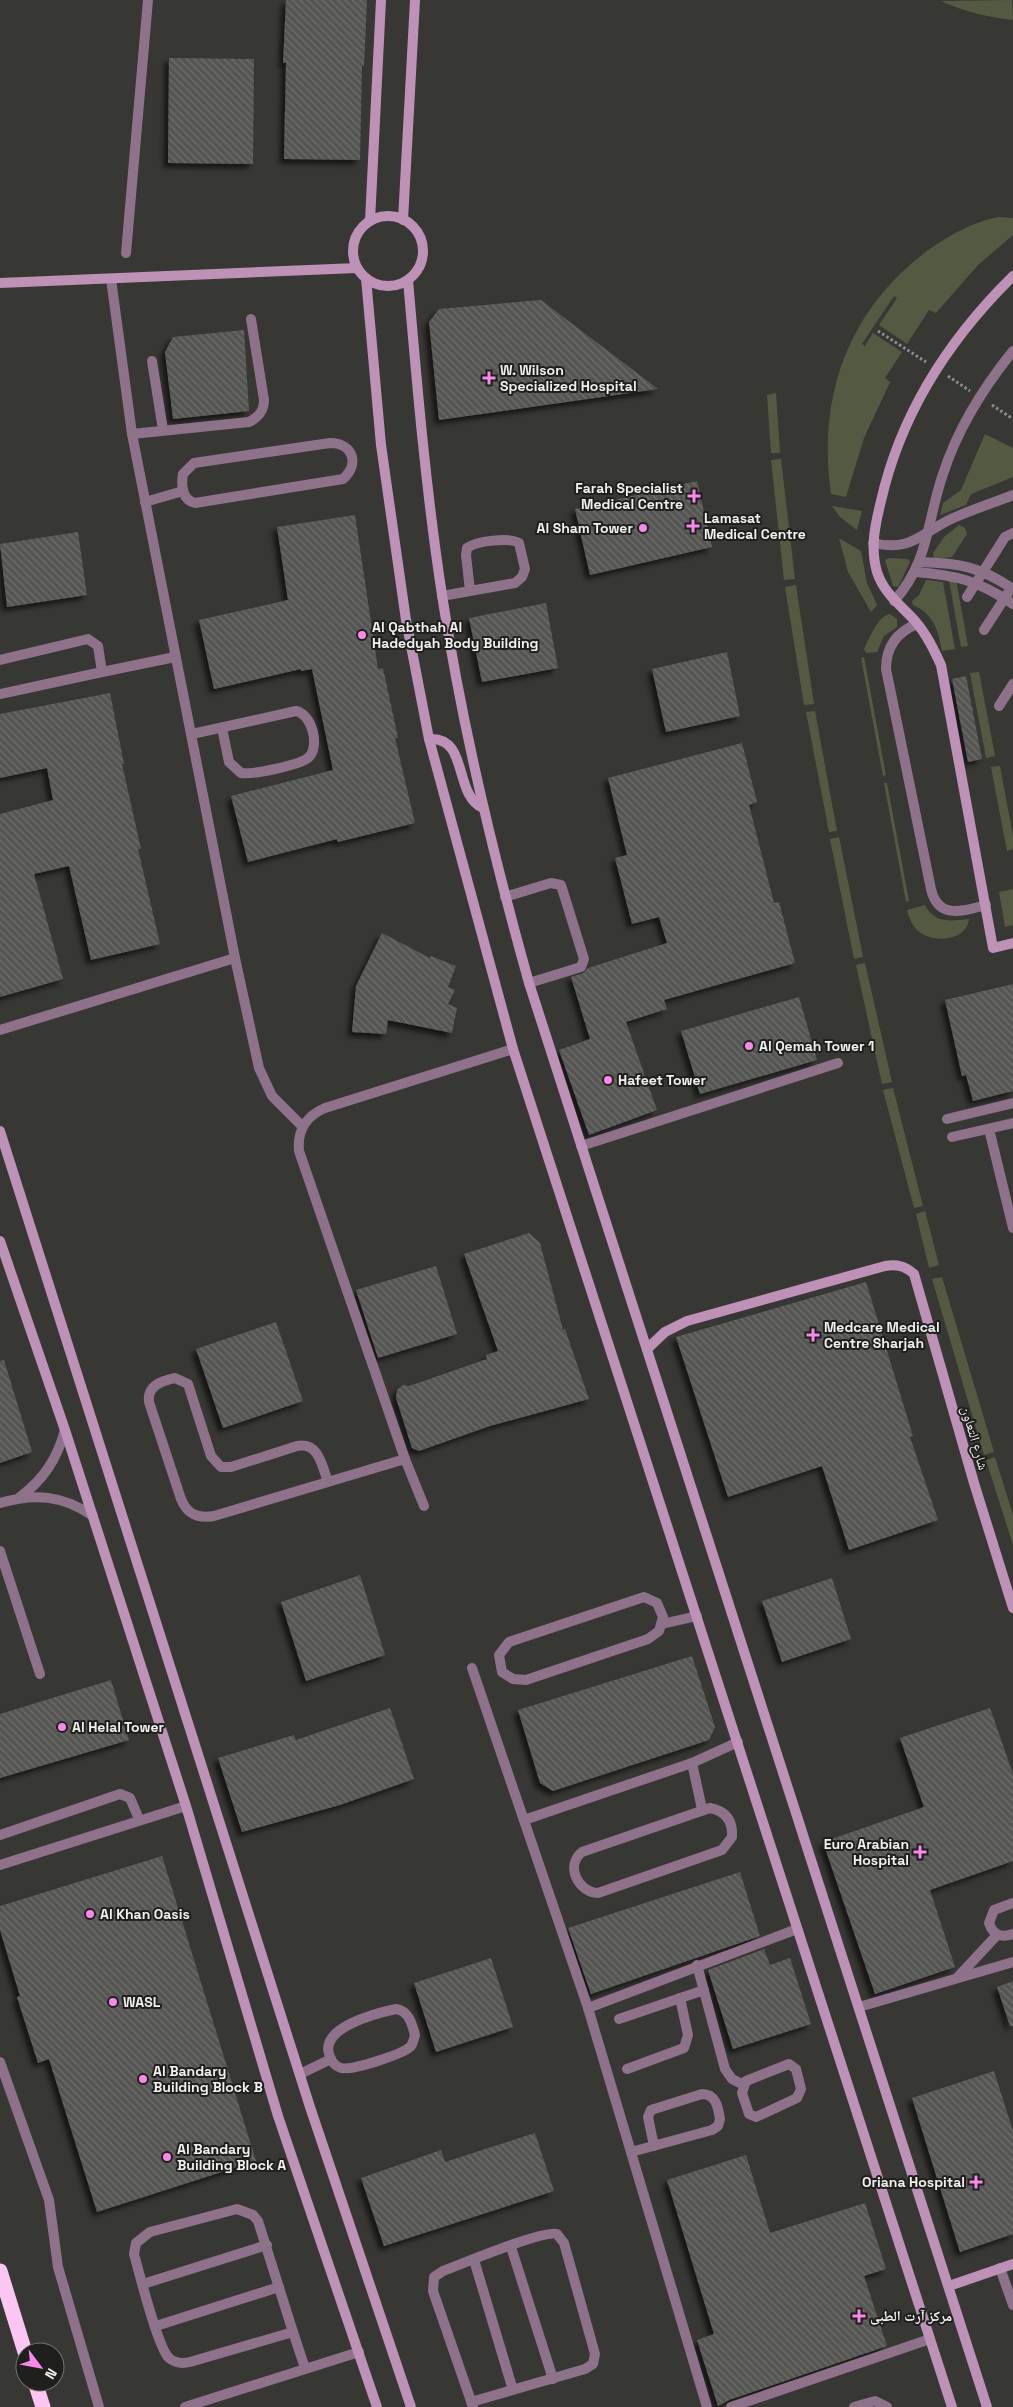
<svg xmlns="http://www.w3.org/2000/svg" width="1013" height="2407" font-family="'Space Grotesk','Noto Naskh Arabic',sans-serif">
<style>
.green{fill:#545a41}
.building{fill:url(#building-back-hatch);filter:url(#shadow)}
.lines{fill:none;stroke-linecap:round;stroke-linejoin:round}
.path{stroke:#8d8e8b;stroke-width:3;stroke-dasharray:2.5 2.5;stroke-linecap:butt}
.lane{stroke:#8d7289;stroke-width:10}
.street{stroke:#8d7289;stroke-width:10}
.secondary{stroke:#bd92b6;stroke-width:10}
.highway{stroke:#fcc6f3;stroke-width:15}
.poi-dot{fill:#f888ea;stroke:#1f1f1d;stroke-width:2}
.labels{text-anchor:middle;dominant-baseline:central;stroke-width:4;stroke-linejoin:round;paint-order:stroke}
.poi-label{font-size:14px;font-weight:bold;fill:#f0f1ee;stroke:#1f1f1d;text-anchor:start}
.street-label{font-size:14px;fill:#f0f1ee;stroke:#1f1f1d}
</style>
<defs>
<pattern id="building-back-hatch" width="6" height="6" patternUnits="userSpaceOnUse" patternTransform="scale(1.25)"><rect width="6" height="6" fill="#555653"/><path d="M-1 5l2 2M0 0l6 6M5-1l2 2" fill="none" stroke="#6e6f6c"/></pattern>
<filter id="shadow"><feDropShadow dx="-4.5" dy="4.5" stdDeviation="2.5" flood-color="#0009"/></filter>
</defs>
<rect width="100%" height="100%" fill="#373834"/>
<!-- green -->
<g class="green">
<path d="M1012 0 1013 20C987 17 965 12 941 1Z"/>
<path d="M999 217 1013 218V235L978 265 936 313 929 310 907 344 879 325 897 298 894 296 862 344 865 346 873 333 902 352 885 378 890 382 864 438 846 497 831 494C817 397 848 310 927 251 948 236 974 221 999 217Z"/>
<polygon points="776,393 780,453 771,453 767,395"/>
<polygon points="985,434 1013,448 1013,477 971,494 966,505 940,515 943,503 961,490"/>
<polygon points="781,459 795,579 784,580 771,460"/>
<polygon points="832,506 862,511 857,530 840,517"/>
<polygon points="959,525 965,528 967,534 952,557 934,559 933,553 944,537"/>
<polygon points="839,538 861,551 867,583 877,605 871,612 848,572"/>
<polygon points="889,558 908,559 910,562 898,587 893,586 885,560"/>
<polygon points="956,579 968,646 961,647 949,580"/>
<path d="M926 580 943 582 955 649 942 651C938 630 934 614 913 605L912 601 919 595Z"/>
<polygon points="796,585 814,704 804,705 785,587"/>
<path d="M890 614 897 619V627L884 636 877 652 866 653 864 649C870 637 877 617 890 614Z"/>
<polygon points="864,657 886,775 883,776 861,658"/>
<polygon points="979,672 995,756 986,758 970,673"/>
<polygon points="815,711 837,831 829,832 806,712"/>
<polygon points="1000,766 1013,836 1013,849 1007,851 991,767"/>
<polygon points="884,783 887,783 909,901 906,902"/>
<polygon points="839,837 863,957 854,959 830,839"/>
<polygon points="1013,889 1013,925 1005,927 999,892"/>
<path d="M925 905C935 924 951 921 969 919 967 941 933 944 918 931 912 925 909 918 907 910Z"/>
<polygon points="865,963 892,1082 882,1084 856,965"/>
<polygon points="893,1088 923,1206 914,1208 883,1090"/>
<polygon points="925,1211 939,1265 929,1268 916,1214"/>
<polygon points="942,1277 994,1452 984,1455 932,1279"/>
<polygon points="995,1457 1013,1515 1013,1545 986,1460"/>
</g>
<!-- building -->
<g class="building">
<polygon points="286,0 367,0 364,66 362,66 360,160 284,159 286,63 283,63"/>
<polygon points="169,58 254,59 253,164 168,163"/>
<polygon points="541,300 658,389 439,420 429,322 439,309"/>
<polygon points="244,330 249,411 173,419 165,352 173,337"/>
<polygon points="697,481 712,547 590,575 575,509"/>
<polygon points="355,515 378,669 383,668 398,738 395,738 415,823 338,842 337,839 248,862 231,796 333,770 312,669 301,671 301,669 214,689 199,620 288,600 277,527"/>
<polygon points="78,532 87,595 7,607 0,544"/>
<polygon points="546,603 558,668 482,682 469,618"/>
<polygon points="727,652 740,716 666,732 652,669"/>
<polygon points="966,676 982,759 968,762 952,679"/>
<polygon points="110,693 124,764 122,764 141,849 138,849 160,944 91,960 69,866 34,874 63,979 0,997 0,814 53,800 47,768 0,778 0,714"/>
<polygon points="742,743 757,802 749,805 774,903 779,902 795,963 664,1000 667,1009 626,1022 657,1110 589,1135 559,1050 590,1039 571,977 583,973 588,968 667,943 659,917 632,924 615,858 627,855 608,778"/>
<polygon points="382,933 430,958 431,956 456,966 448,987 455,990 448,1004 457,1008 452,1033 388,1020 386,1034 352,1032 356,986"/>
<polygon points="1013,984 1013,1091 973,1101 966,1075 962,1076 945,1000"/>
<polygon points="799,997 817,1060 700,1094 681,1031"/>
<polygon points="529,1233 540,1243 563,1330 565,1329 589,1399 490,1426 419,1451 412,1448 396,1398 397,1390 403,1385 409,1386 487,1359 486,1355 498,1351 464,1254"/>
<polygon points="436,1266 457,1334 378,1358 356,1290"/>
<polygon points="866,1282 913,1436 910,1437 938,1520 849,1550 822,1466 728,1497 676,1337"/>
<polygon points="276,1322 303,1401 223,1428 196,1349"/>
<polygon points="4,1360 32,1452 0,1463 0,1361"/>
<polygon points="360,1575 385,1655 306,1681 281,1602"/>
<polygon points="832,1578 851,1639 782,1662 762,1601"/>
<polygon points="692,1656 715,1727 709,1740 553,1791 540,1783 518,1710"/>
<polygon points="111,1680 129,1740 0,1778 0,1714"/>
<polygon points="390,1708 414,1779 340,1805 242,1832 218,1758 294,1735 296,1740"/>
<polygon points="990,1708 1013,1774 1013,1861 930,1890 955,1967 875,1994 823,1842 924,1807 900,1738"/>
<polygon points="162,1856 256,2161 97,2212 49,2059 38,2063 17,1997 20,1996 0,1930 0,1906"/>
<polygon points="740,1872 760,1936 591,1994 568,1928"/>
<polygon points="764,1949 770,1965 790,1958 811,2024 733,2049 708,1970"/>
<polygon points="491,1958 513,2027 436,2052 414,1983"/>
<polygon points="1013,1981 1013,2026 1010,2026 997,1987"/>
<polygon points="994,2071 1013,2131 1013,2234 960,2252 912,2098"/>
<polygon points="535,2133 554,2191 384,2246 361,2178 441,2150 445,2162"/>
<polygon points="746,2155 770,2233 865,2203 886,2269 864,2276 887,2346 729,2400 718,2406 697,2340 714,2334 667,2180"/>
</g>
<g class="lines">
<!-- path -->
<g class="path">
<polyline points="878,331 926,362"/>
<polyline points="948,376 970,391"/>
<polyline points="992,405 1013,419"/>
</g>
<!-- lane -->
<g class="lane">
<polyline points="126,253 148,0"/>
<polyline points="152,361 163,430"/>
<path d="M132 434 249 422C259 417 264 411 264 400L251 319"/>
<path d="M330 443C353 443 360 464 343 479L195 503C182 500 181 485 183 474L194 463Z"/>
<polyline points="145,502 183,491"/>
<path d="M873 543C911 552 920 534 951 519 971 510 993 503 1013 495"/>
<path d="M920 562C959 563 981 567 1013 589"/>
<path d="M916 572C956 575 979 581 1013 604"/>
<path d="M442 596 515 583 522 577 525 569 519 543C509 537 476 541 467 548L466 555 470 591"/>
<polyline points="967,597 1005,537 1013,533"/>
<path d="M894 601C929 563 927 520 943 474 958 428 983 388 1013 351"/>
<path d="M917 624C897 632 886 647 886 669L931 889C938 920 963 911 986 905"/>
<polyline points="984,630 1008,593"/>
<polyline points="0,660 88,639 98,646 102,672 0,694"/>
<polyline points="102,672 175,657"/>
<polyline points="999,706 1013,684"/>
<path d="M192 734 296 711C312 714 320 746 309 757 301 765 252 775 241 773L229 762 222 728"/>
<polyline points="505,897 551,883 561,885 584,959 581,967 529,983"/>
<polyline points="0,1030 235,958"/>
<polyline points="947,1119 1013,1103"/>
<polyline points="989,1129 1013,1228"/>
<polyline points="952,1137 1013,1123"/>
<polyline points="581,1146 838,1063"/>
<path d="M328 1482C322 1466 319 1442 297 1446L231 1467H221L211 1456 188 1384 175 1378C161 1381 147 1386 149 1402L181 1499C187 1514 198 1519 214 1516L405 1459"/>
<polyline points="0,1551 40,1674"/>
<polygon points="644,1597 657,1603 663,1617 659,1631 648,1639 526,1680 513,1679 502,1672 499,1655 509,1642"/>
<polyline points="662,1624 697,1616"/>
<polyline points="692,1763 702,1809"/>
<path d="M710 1808C726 1811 733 1821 732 1837L722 1850 598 1893C578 1892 565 1866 582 1852Z"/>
<polyline points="0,1835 120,1794 130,1798 139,1819"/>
<polyline points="0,1865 186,1806"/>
<path d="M1013 1903 994 1910 989 1923C993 1935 1001 1938 1013 1934"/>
<polyline points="697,1965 725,2069 732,2079 744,2085"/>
<polyline points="957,1978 997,1935"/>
<polyline points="859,2007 1013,1962"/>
<path d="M396 2009C409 2011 412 2024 415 2035 414 2039 413 2043 411 2046 404 2054 351 2071 341 2068 334 2066 331 2061 329 2054 321 2027 377 2013 396 2009Z"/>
<polyline points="619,2019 704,1990"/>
<polyline points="0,2062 49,2200 58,2267 99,2407"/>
<polygon points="789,2064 796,2069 801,2089 797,2098 756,2117 749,2114 742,2093 746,2081"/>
<polyline points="627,2069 684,2048 688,2035 680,1998"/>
<polyline points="300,2074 331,2059"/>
<path d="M631 2152 712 2130 718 2126 720 2119C718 2107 716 2094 702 2094L651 2110 648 2117 654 2146"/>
<path d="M237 2209 253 2215 258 2221 293 2332 190 2362C182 2364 175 2363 169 2358 158 2348 139 2272 134 2254L136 2243 150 2232Z"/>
<polyline points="511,2247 553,2379"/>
<polyline points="474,2260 513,2390"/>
<polyline points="1000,2268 1013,2305"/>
<polyline points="143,2284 267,2245"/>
<polyline points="156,2326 279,2287"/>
<polyline points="293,2332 305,2368"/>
<path d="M471 2402 585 2369 593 2364 595 2354 564 2243 557 2234C542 2230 462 2264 443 2271L434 2277 433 2291 473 2407"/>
<polyline points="185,2407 359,2352"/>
<polyline points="854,2407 875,2401 887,2407"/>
</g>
<!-- street -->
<g class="street">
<polyline points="111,279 132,434 235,958 259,1068 272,1096 302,1126"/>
<path d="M20 1497C44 1479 57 1459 65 1430"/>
<path d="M0 1503C34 1493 63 1495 93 1516"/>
<path d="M424 1506 405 1459 299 1151C297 1131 306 1116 325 1108L513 1049"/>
<polyline points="472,1668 588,2008 707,2407"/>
<polyline points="524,1820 692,1763 738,1742"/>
<polyline points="588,2008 797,1929"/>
<polyline points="731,2407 930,2339"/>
</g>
<!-- secondary -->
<g class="secondary">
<circle cx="388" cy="251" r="35"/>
<polyline points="403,220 415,0"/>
<polyline points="370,221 381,0"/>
<path d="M1013 276C949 339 901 413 881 501 875 525 870 548 877 572 884 594 902 606 916 622 927 635 934 650 941 665L993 948 1013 943"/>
<polyline points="366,278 381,445 406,620 429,739 513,1049 952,2407"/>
<path d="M408 280C417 385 426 491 442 595 462 726 493 855 529 983L987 2407"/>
<polyline points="0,283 357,268"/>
<path d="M429 739C469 736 453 795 483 808"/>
<polyline points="0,1131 310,2107 411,2407"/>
<polyline points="0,1241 65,1430 186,1806 278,2116 377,2407"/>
<path d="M647 1349 665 1332 687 1321 885 1266C897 1264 905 1266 914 1274L974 1483 1013 1608"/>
<polyline points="949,2286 1013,2264"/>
</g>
<!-- highway -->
<g class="highway">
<polyline points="0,2271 25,2352"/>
<polyline points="35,2382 43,2407"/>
</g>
</g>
<!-- markers -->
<g class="poi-dot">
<path d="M486.5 370.5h5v5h5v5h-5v5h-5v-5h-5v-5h5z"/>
<path d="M691.5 488.5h5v5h5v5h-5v5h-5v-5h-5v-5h5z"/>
<path d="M690.5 518.5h5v5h5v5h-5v5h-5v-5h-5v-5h5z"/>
<circle cx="643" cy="528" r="5"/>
<circle cx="362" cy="635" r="5"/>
<circle cx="749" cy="1046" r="5"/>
<circle cx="608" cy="1080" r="5"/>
<path d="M810.5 1327.5h5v5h5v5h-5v5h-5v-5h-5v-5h5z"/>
<circle cx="62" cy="1727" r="5"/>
<path d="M917.5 1844.5h5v5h5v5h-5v5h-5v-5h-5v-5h5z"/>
<circle cx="90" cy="1914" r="5"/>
<circle cx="113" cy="2002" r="5"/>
<circle cx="143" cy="2079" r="5"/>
<circle cx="167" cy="2157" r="5"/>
<path d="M973.5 2174.5h5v5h5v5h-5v5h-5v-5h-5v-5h5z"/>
<path d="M856.5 2308.5h5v5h5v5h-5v5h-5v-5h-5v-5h5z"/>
</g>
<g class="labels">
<!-- poi labels -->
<g class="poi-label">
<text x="500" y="370">W. Wilson<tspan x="500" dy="16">Specialized Hospital</tspan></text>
<text x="683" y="488" text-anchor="end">Farah Specialist<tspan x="683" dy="16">Medical Centre</tspan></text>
<text x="704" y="518">Lamasat<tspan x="704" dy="16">Medical Centre</tspan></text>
<text x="633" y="528" text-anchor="end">Al Sham Tower</text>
<text x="372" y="627">Al Qabthah Al<tspan x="372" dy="16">Hadedyah Body Building</tspan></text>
<text x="759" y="1046">Al Qemah Tower 1</text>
<text x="618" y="1080">Hafeet Tower</text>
<text x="824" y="1327">Medcare Medical<tspan x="824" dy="16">Centre Sharjah</tspan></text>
<text x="72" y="1727">Al Helal Tower</text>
<text x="909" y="1844" text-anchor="end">Euro Arabian<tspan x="909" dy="16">Hospital</tspan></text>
<text x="100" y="1914">Al Khan Oasis</text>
<text x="123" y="2002">WASL</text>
<text x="153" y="2071">Al Bandary<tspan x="153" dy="16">Building Block B</tspan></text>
<text x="177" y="2149">Al Bandary<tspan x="177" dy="16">Building Block A</tspan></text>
<text x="965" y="2182" text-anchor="end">Oriana Hospital</text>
<text x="870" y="2316">مرکز آرت الطبی</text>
</g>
<!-- street labels -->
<g class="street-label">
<text transform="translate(975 1438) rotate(74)">شارع التعاون</text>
</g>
</g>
<!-- north arrow -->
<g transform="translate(40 2367) rotate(122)"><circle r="24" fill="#1f1f1d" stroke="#737371"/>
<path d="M0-4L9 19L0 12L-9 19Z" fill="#f888ea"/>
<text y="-8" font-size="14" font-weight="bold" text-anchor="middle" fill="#f0f1ee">N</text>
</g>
</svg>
